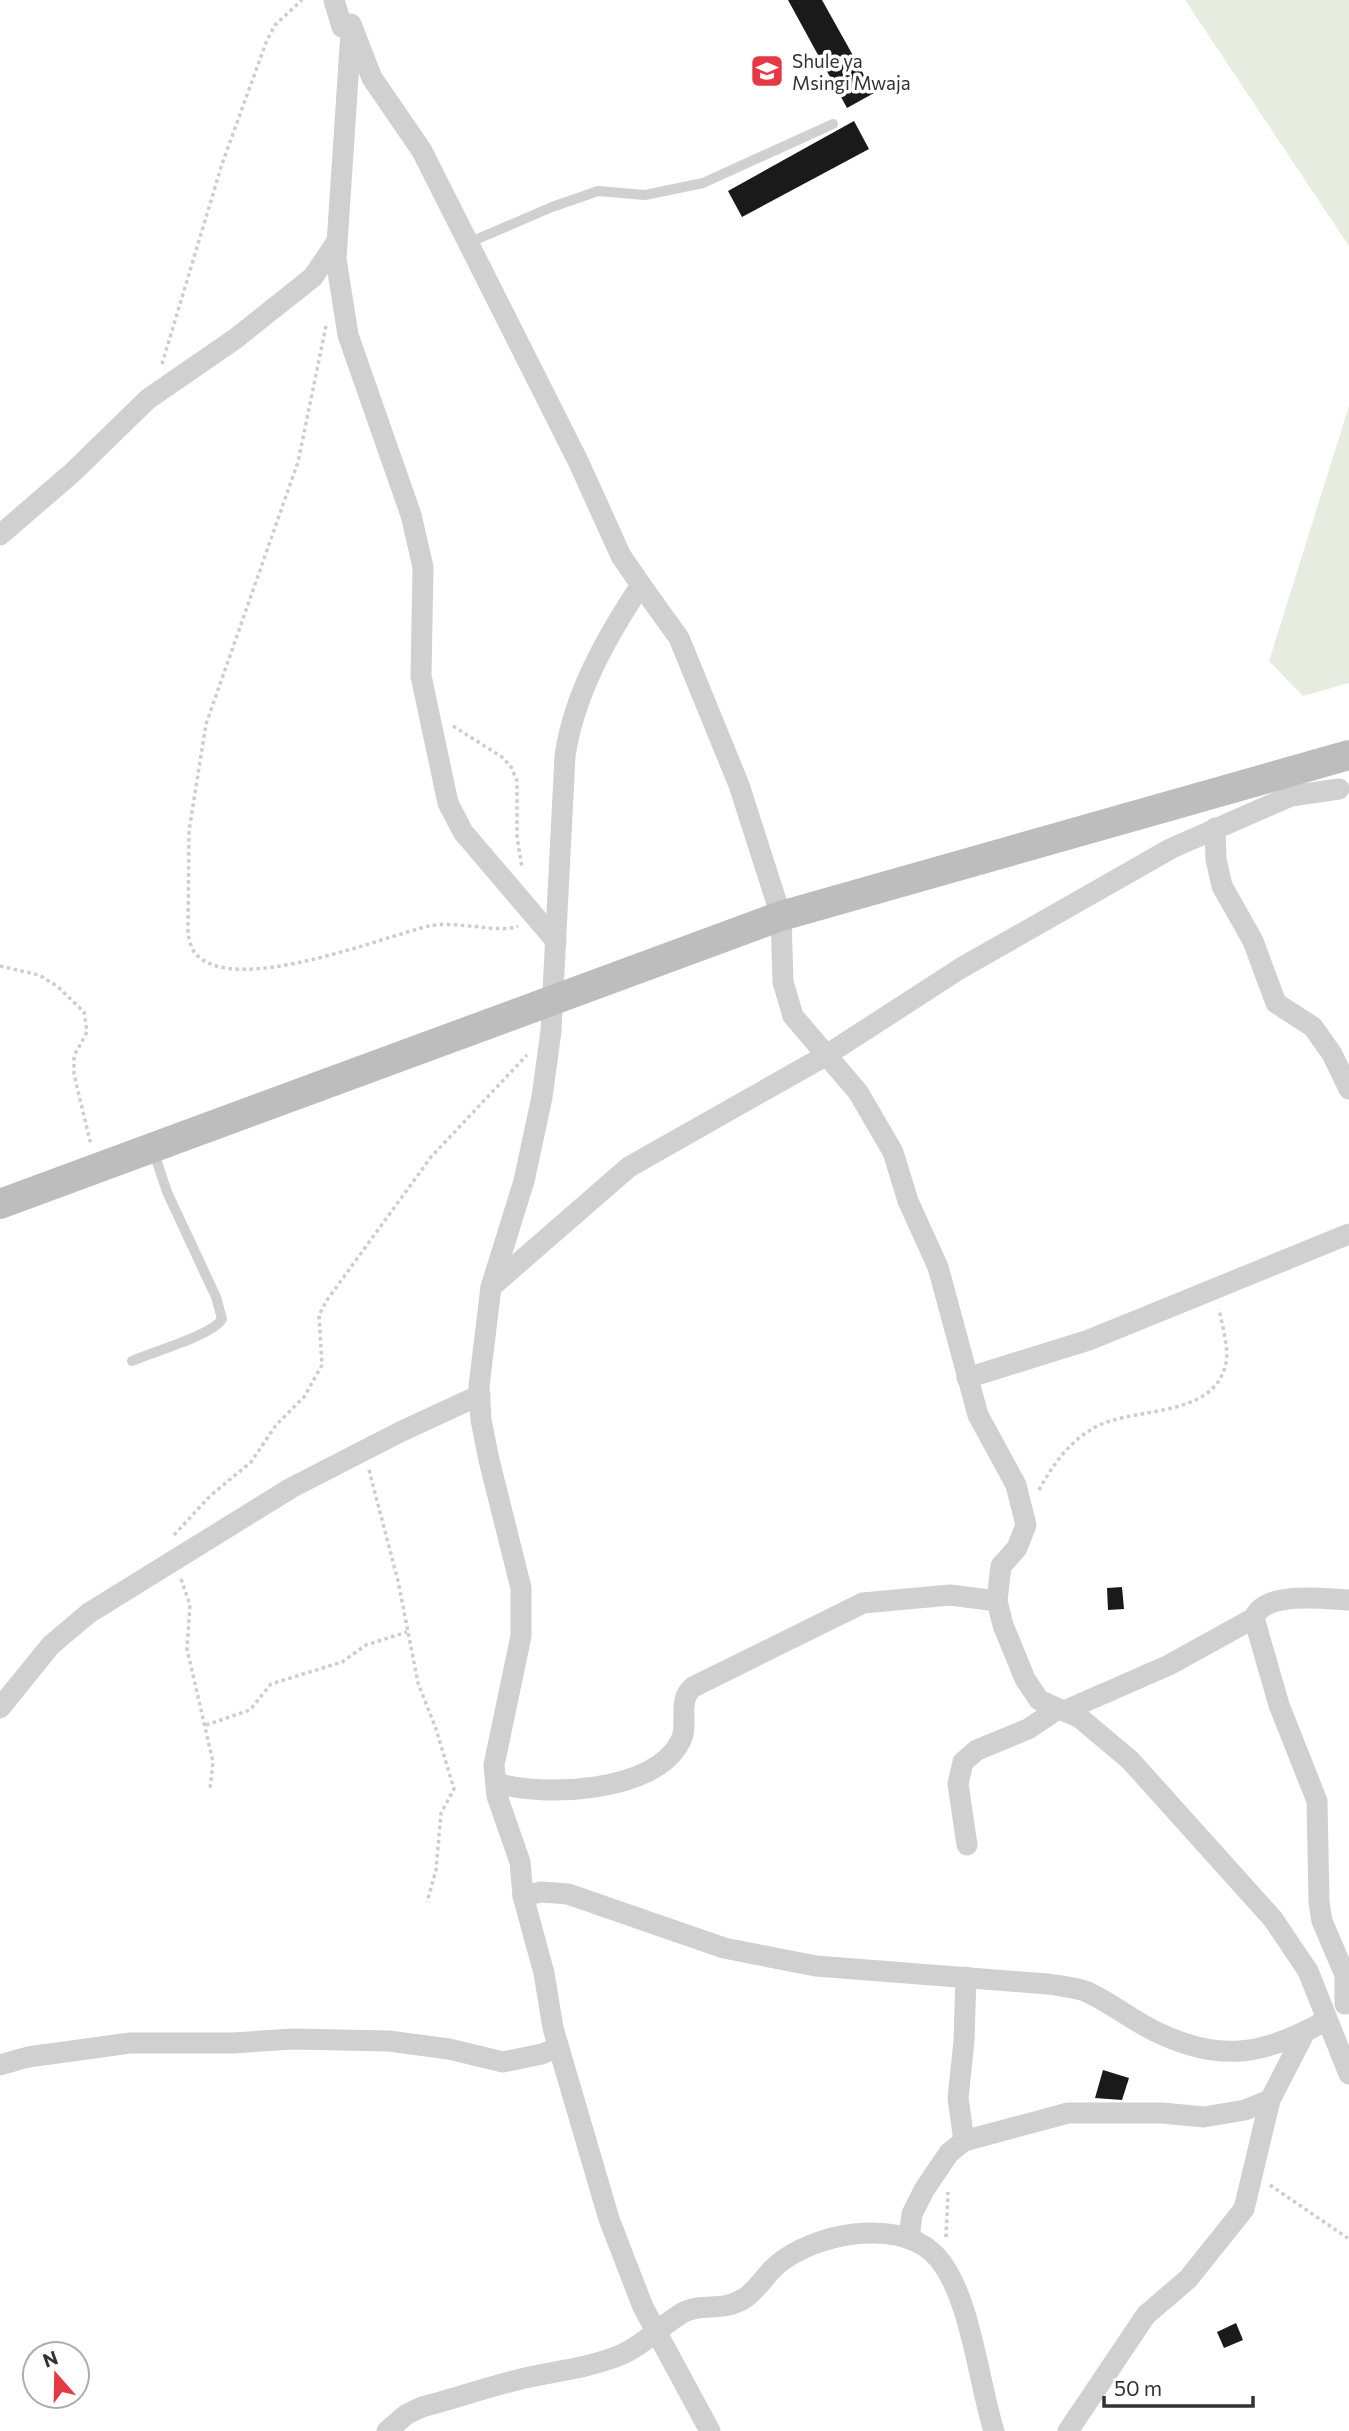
<svg xmlns="http://www.w3.org/2000/svg" width="1349" height="2431" font-family="Commissioner,sans-serif">
<style>
.green{fill:#e6ecdf}
.building{fill:#1a1a1a}
.lines{fill:none;stroke-linecap:round;stroke-linejoin:round}
.path{stroke:#cdcdcd;stroke-width:3.5;stroke-dasharray:3.5 3.5;stroke-linecap:butt}
.service{stroke:#d0d0d0;stroke-width:10}
.minor{stroke:#d0d0d0;stroke-width:21}
.secondary{stroke:#bdbdbd;stroke-width:30}
.labels{text-anchor:middle;dominant-baseline:central;stroke-width:7;stroke-linejoin:round;paint-order:stroke}
.poi-label{font-size:19px;fill:#333;stroke:#fff;text-anchor:start}
</style>
<rect width="100%" height="100%" fill="#fff"/>
<!-- green -->
<g class="green">
<polygon points="1185,0 1349,0 1349,246"/>
<polygon points="1349,406 1349,683 1303,696 1269,661"/>
</g>
<!-- building -->
<g class="building">
<polygon points="788,0 822,0 874,93 847,108"/>
<polygon points="854,121 869,149 742,217 728,191"/>
<polygon points="1122,1587 1124,1609 1108,1610 1107,1588"/>
<polygon points="1103,2070 1129,2078 1122,2100 1095,2098"/>
<polygon points="1236,2323 1243,2340 1224,2348 1217,2332"/>
</g>
<g class="lines">
<!-- path -->
<g class="path">
<path d="M326 326 298 462 206 724 189 831 188 935C190 941 191 949 196 954 234 997 382 937 429 926 457 920 500 934 518 926"/>
<polyline points="162,364 222,164 267,40 275,25 302,0"/>
<polyline points="453,726 502,757 511,767 517,781 517,837 522,868"/>
<polyline points="0,966 39,975 57,986 84,1012 87,1032 74,1056 74,1074 91,1145"/>
<polyline points="369,1470 398,1581 418,1683 436,1729 454,1789 441,1813 436,1870 427,1902"/>
<path d="M1039 1490C1052 1466 1068 1443 1092 1429 1130 1405 1214 1421 1226 1363 1229 1347 1222 1325 1219 1309"/>
<polyline points="174,1535 210,1496 251,1462 276,1425 304,1397 322,1365 319,1315 327,1300 431,1157 527,1055"/>
<polyline points="181,1579 190,1605 187,1649 213,1762 210,1789"/>
<polyline points="206,1725 250,1710 271,1684 342,1662 366,1645 407,1632"/>
<polyline points="1270,2185 1349,2239"/>
<polyline points="946,2237 948,2192"/>
</g>
<!-- service -->
<g class="service">
<polyline points="468,243 552,207 598,191 645,195 703,183 833,124"/>
<path d="M132 1361C152 1352 213 1335 222 1319L216 1297 167 1192 153 1150"/>
</g>
<!-- minor -->
<g class="minor">
<path d="M334 0 342 27 351 24 372 78 422 151 579 463 621 556 641 585C607 636 574 694 565 756L551 1031 542 1097 524 1181 491 1287 479 1386 481 1420 489 1460 521 1588V1636L494 1765 497 1796 520 1862 523 1896 544 1973 553 2028 609 2219 643 2307 710 2431"/>
<polyline points="351,32 336,259 348,335 411,515 423,567 421,676 448,803 463,832 556,941"/>
<polyline points="0,535 72,473 148,399 235,339 313,277 336,243"/>
<polyline points="641,585 679,638 739,785 781,916 783,982 793,1016 858,1092 893,1152 908,1201 938,1267 978,1415 1016,1485 1026,1525 1017,1548 1001,1566 997,1601 1003,1625 1025,1679 1039,1700 1080,1718 1130,1760 1273,1919 1308,1971 1349,2074"/>
<polyline points="1215,828 1216,859 1222,886 1253,941 1276,1003 1313,1027 1332,1054 1349,1089"/>
<polyline points="491,1287 629,1167 825,1056 961,968 1172,848 1291,796 1339,789"/>
<polyline points="967,1378 1089,1340 1349,1234"/>
<polyline points="0,1708 51,1645 89,1613 291,1488 400,1432 480,1395"/>
<polyline points="1064,1711 1169,1665 1254,1618"/>
<path d="M496 1783C544 1797 654 1793 680 1742 690 1725 676 1701 693 1687L863 1603 950 1595 997 1601"/>
<polyline points="967,1845 958,1784 963,1762 977,1750 1028,1729 1058,1709"/>
<path d="M523 1896 541 1892 568 1894 724 1948 816 1966 1048 1984C1060 1986 1074 1987 1085 1991 1106 2000 1125 2015 1145 2026 1213 2063 1260 2058 1325 2021"/>
<path d="M1345 2004V1975L1322 1921 1319 1902 1317 1801 1279 1705 1254 1618C1265 1590 1325 1599 1349 1600"/>
<polyline points="0,2065 28,2057 130,2043 233,2043 293,2039 389,2041 449,2049 503,2062 542,2054 558,2047"/>
<polyline points="964,2141 958,2098 964,2041 966,1977"/>
<polyline points="909,2239 912,2214 924,2190 949,2153 964,2141 1068,2113 1162,2113 1204,2117 1245,2110 1270,2100"/>
<path d="M387 2431 407 2414 422 2407C457 2398 490 2386 525 2378 557 2371 587 2368 618 2356 643 2346 661 2325 684 2312 704 2302 721 2313 745 2298 758 2289 766 2274 778 2264 814 2234 894 2218 932 2252 970 2286 978 2382 994 2431"/>
<polyline points="1068,2431 1146,2315 1188,2279 1244,2209 1270,2100 1305,2032"/>
</g>
<!-- secondary -->
<polyline class="secondary" points="0,1204 781,916 1349,755"/>
</g>
<!-- icons -->
<defs>
<symbol id="school-square" viewBox="-11 -11 22 22"><rect x="-9" y="-9" width="18" height="18" rx="4" fill="#e63946" stroke="#fff"/><path d="M0-5L7-2L0 1L-7-2ZM-4 1L0 2.5L4 1V4Q0 6-4 4Z" fill="#fff"/></symbol>
</defs>
<g fill-rule="evenodd">
<use href="#school-square" x="748" y="52" width="38" height="38"/>
</g>
<g class="labels">
<!-- poi labels -->
<g class="poi-label">
<text x="792" y="60">Shule ya<tspan x="792" dy="22">Msingi Mwaja</tspan></text>
</g>
</g>
<!-- north arrow -->
<g transform="translate(56 2375) rotate(340)"><circle r="33" fill="#ffffff" stroke="#adadad" stroke-width="2"/>
<path d="M0-5L12 26L0 18L-12 26Z" fill="#e63946"/>
<text y="-10" font-size="19" font-weight="bold" text-anchor="middle" fill="#333333">N</text>
</g>
<!-- scale -->
<path d="M1104 2396v10h149v-10" fill="none" stroke="#333333" stroke-width="3.5"/>
<text x="1114" y="2396" font-size="21" fill="#333333" stroke="#ffffff" stroke-width="5" paint-order="stroke">50 m</text>
</svg>
